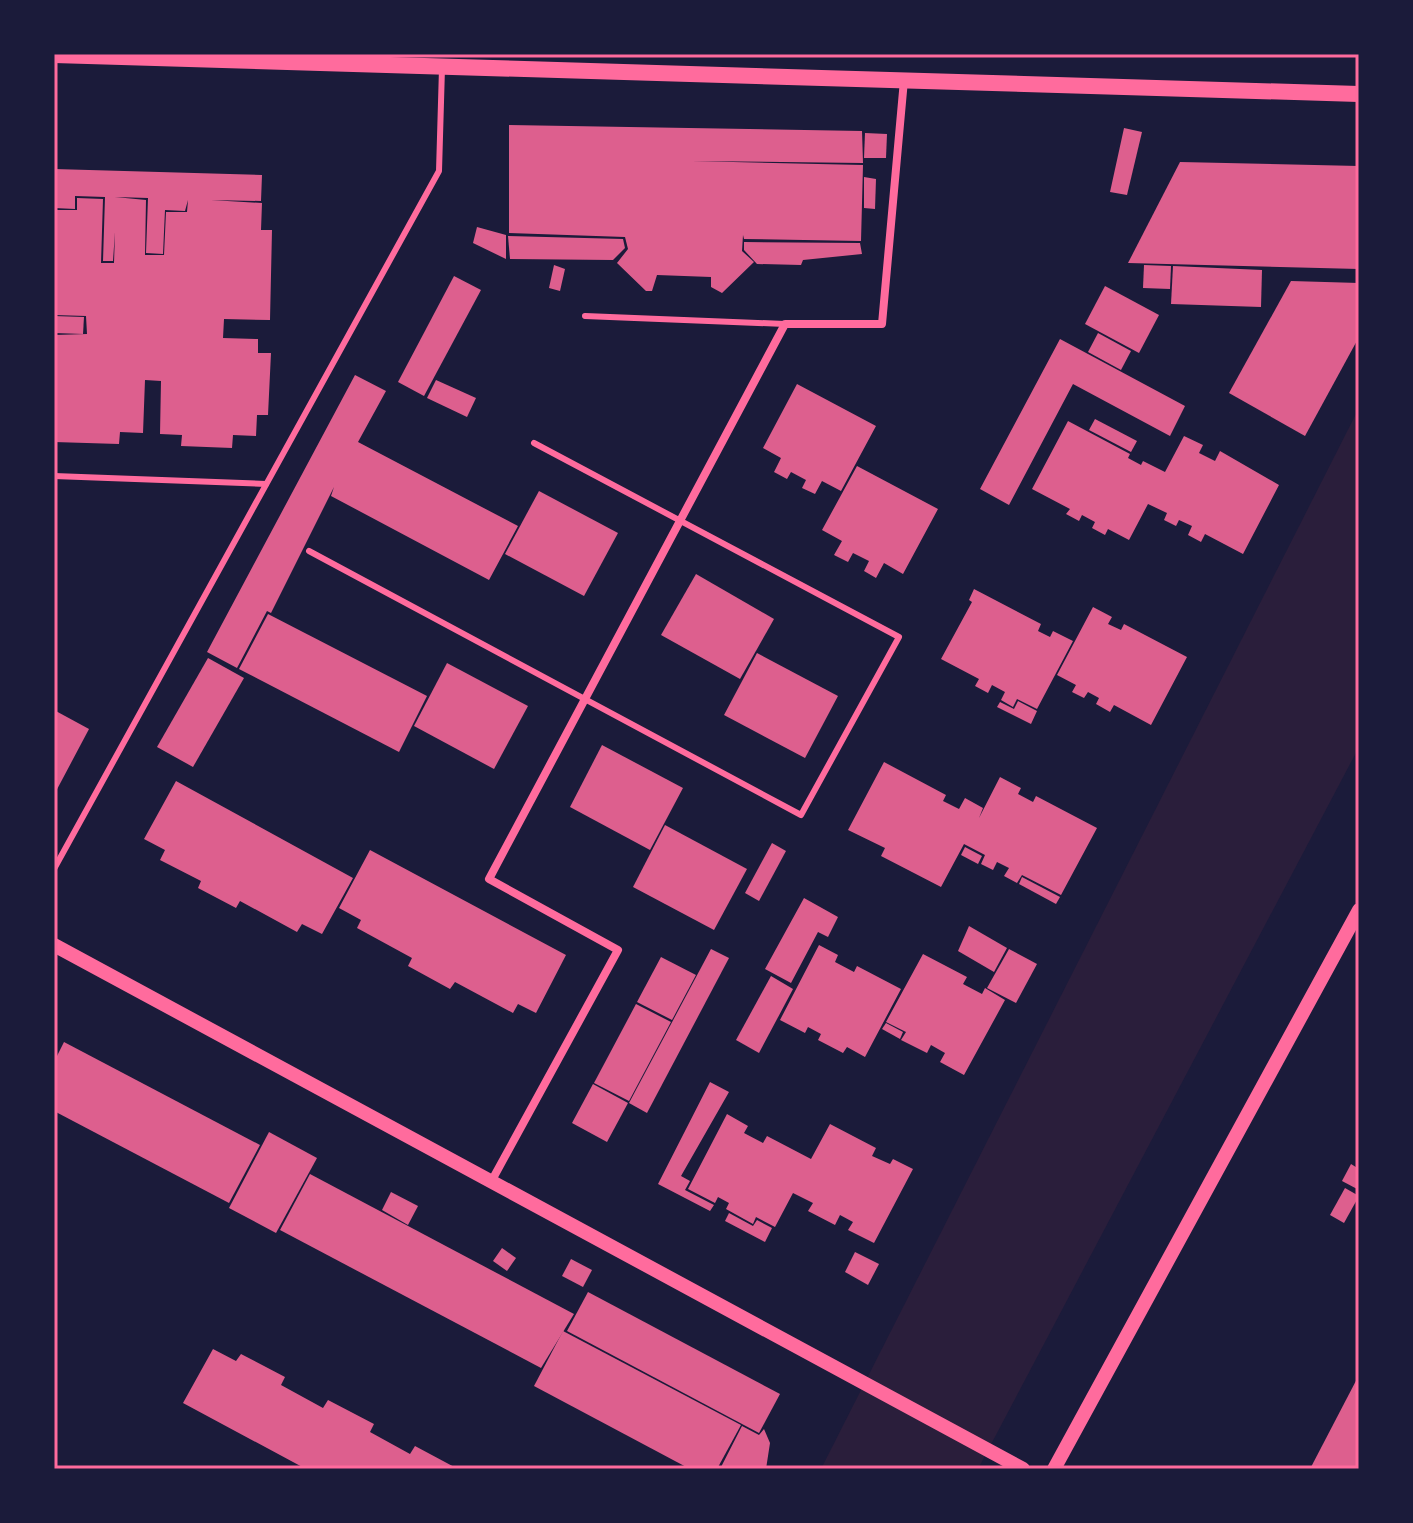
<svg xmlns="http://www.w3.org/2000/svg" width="1413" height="1523" font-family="'Titillium Web',sans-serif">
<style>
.green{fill:#2a1e3b}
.building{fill:#dd5f8e;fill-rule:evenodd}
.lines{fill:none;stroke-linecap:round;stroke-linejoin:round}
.service{stroke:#ff6b9d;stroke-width:6}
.minor{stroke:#ff6b9d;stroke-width:8}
.tertiary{stroke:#ff6b9d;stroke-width:14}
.secondary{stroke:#ff6b9d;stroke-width:16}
.neatline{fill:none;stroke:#ff6b9d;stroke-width:3}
</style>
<rect width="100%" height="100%" fill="#1b1b3a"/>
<!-- green -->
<polygon class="green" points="1359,408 1359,747 978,1469 821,1469"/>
<!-- building -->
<g class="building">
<polygon points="509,125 862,131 863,163 691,161 863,165 861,241 744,239 743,235 742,251 754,262 722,293 711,287 711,277 657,275 652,291 646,291 617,263 628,249 625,237 509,233"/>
<polygon points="1124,128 1142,132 1127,195 1110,192"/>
<polygon points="865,133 887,134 886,158 864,158"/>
<polygon points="1180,162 1359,166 1359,269 1128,263"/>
<path d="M54 169 262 175 261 201 211 200 262 203 261 230H272L270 320 224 319 223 338 258 339V353H271L268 415H257L256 436 233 435 232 448 181 446 182 435 160 434 161 381 145 380 143 433 120 432 119 444 54 442V335L87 334 86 316 54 315V210H77V198L103 199 101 263H114L115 232 113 261H103L105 197 75 196V209L54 208ZM115 197 148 198 146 253 163 254 165 210 185 211 188 200 187 212H166L164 255H145L146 200Z"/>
<polygon points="864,177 876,179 875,209 864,208"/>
<polygon points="477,227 506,235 506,259 473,243"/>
<polygon points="508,236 623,239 625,248 613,260 510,259"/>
<polygon points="744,242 860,243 862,254 803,260 801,265 757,264 744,250"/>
<polygon points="554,265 565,269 560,291 549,288"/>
<polygon points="1144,265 1171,266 1170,289 1143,288"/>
<polygon points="1173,266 1262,270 1261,307 1171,304"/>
<polygon points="454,276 481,290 424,396 398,382"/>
<polygon points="1291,281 1359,283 1359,337 1305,436 1229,393"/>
<polygon points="1105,286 1159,315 1139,353 1085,324"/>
<polygon points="54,316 84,317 83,334 54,333"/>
<polygon points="1098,333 1131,351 1121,370 1088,352"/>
<polygon points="1060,339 1185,406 1170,436 1073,384 1009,505 980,489"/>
<polygon points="355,375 386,391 358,442 518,526 489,580 331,496 334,487 271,613 267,611 237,668 207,652"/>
<polygon points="436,380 476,398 467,417 427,398"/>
<polygon points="797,384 876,426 841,491 822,481 815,494 802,488 806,480 791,472 787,479 774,472 781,458 763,448"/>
<polygon points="1095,419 1137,441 1131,452 1089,430"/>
<polygon points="1068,421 1130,454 1128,458 1141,465 1143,461 1165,472 1184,436 1203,445 1199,453 1215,461 1220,451 1279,485 1243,554 1205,534 1201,542 1188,535 1192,526 1179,520 1176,526 1164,520 1167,513 1148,504 1129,540 1108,529 1105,535 1092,528 1095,522 1082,515 1079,521 1066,514 1070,509 1032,489"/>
<polygon points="857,466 938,509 903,574 884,563 876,578 864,571 869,561 853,553 848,562 834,555 842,541 822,530"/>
<polygon points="539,491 618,533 584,596 505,554"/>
<polygon points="696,574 774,619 740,679 661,635"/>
<polygon points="974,589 1041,624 1038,631 1050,637 1053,631 1073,641 1037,709 1017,699 1013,707 1001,700 1005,692 992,685 988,693 975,686 979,679 941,659 972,602 969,600"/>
<polygon points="1093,607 1112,617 1108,624 1121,630 1124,624 1187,657 1151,725 1114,705 1110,712 1096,704 1099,698 1088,692 1084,698 1072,692 1076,685 1057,675"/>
<polygon points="268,614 427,696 399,752 239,669"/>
<polygon points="757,653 838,696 805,758 724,715"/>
<polygon points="208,658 244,678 193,767 157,747"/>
<polygon points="447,663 528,706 494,769 414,726"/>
<polygon points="1018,701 1037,711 1031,724 997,707 1000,702 1014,709"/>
<polygon points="54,710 89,729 54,795"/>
<polygon points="602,745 683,788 650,850 570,807"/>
<polygon points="884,762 946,795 943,801 959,809 965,798 983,808 979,818 1000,777 1021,788 1018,794 1033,802 1036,796 1097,828 1061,895 1022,875 1017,883 1004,876 1009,868 997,862 993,870 981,864 985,855 964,844 941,887 881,856 885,848 848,830"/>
<polygon points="176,781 353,878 322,934 302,924 297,932 240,901 236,908 198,888 201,881 160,860 165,850 144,839"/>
<polygon points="665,825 747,869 714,930 633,887"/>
<polygon points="772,843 786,851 759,901 745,893"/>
<polygon points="965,847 982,856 978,864 961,855"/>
<polygon points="370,850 566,955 536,1013 518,1004 513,1013 455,982 450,989 408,966 412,958 357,928 361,920 339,908"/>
<polygon points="1022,877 1060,897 1056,904 1019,884"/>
<polygon points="804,898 838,917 828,937 818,932 791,983 765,969"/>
<polygon points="969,926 1007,948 994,972 958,951"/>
<polygon points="819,945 838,955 835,962 854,972 857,966 901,989 865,1057 847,1047 843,1053 818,1040 821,1034 808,1027 805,1033 780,1020"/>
<polygon points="711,949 729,958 647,1113 629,1103"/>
<polygon points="1009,949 1037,964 1016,1003 987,988"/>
<polygon points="923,954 967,977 963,984 982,994 985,988 1005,1000 964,1075 940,1062 945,1053 931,1045 927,1053 901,1040 906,1032 886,1022"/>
<polygon points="661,957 696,975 672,1020 637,1002"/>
<polygon points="771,976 793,989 759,1053 736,1040"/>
<polygon points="636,1004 671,1022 629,1101 594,1083"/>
<polygon points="886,1023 903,1032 900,1039 882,1029"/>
<polygon points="64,1042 260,1145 229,1203 54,1111 54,1062"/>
<polygon points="710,1082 729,1092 681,1176 690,1181 685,1190 714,1205 710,1211 658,1184"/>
<polygon points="593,1084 628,1103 607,1142 572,1123"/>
<polygon points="727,1114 748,1126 744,1133 763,1143 767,1136 811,1159 830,1124 876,1148 872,1156 890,1164 893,1159 913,1169 874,1243 848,1230 853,1222 840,1215 835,1225 808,1211 813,1203 793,1193 775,1227 756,1217 753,1224 726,1209 729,1203 718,1197 715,1203 688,1189"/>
<polygon points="269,1132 317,1158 276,1233 229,1208"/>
<polygon points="1351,1164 1359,1169 1359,1190 1342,1181"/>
<polygon points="310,1174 574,1314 541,1368 280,1230"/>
<polygon points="1345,1188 1359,1196 1344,1223 1330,1215"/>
<polygon points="391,1192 418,1206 408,1225 382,1210"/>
<polygon points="729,1213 753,1226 757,1220 772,1228 765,1242 725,1221"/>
<polygon points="502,1248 516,1258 507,1271 493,1261"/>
<polygon points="855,1252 879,1264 868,1285 845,1272"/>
<polygon points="571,1259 592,1270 583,1287 562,1276"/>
<polygon points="588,1292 780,1394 759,1433 567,1331"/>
<polygon points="563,1331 741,1425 717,1469 690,1469 534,1386"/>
<polygon points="213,1349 236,1361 241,1354 285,1377 281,1385 323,1408 328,1400 374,1424 370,1432 410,1454 415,1446 458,1469 306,1469 183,1403"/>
<polygon points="1359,1375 1359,1469 1310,1469"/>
<polygon points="742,1426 759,1435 764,1429 770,1443 766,1469 720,1469"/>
</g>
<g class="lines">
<!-- service -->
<g class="service">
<polyline points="585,316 785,324"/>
<polyline points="54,476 266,484"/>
<polyline points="309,551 801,815 899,637 534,443"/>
<polyline points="54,869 439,171 442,68"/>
</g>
<!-- minor -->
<polyline class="minor" points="491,1182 618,950 489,879 785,324 882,324 904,80"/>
<!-- tertiary -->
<g class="tertiary">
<polyline points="54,945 1023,1469"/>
<polyline points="1054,1469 1359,910"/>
</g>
<!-- secondary -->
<polyline class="secondary" points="54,55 1359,94"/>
</g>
<!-- border -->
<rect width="1413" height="1523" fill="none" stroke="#1b1b3a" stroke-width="112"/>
<rect x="56" y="56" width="1301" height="1411" class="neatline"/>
</svg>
